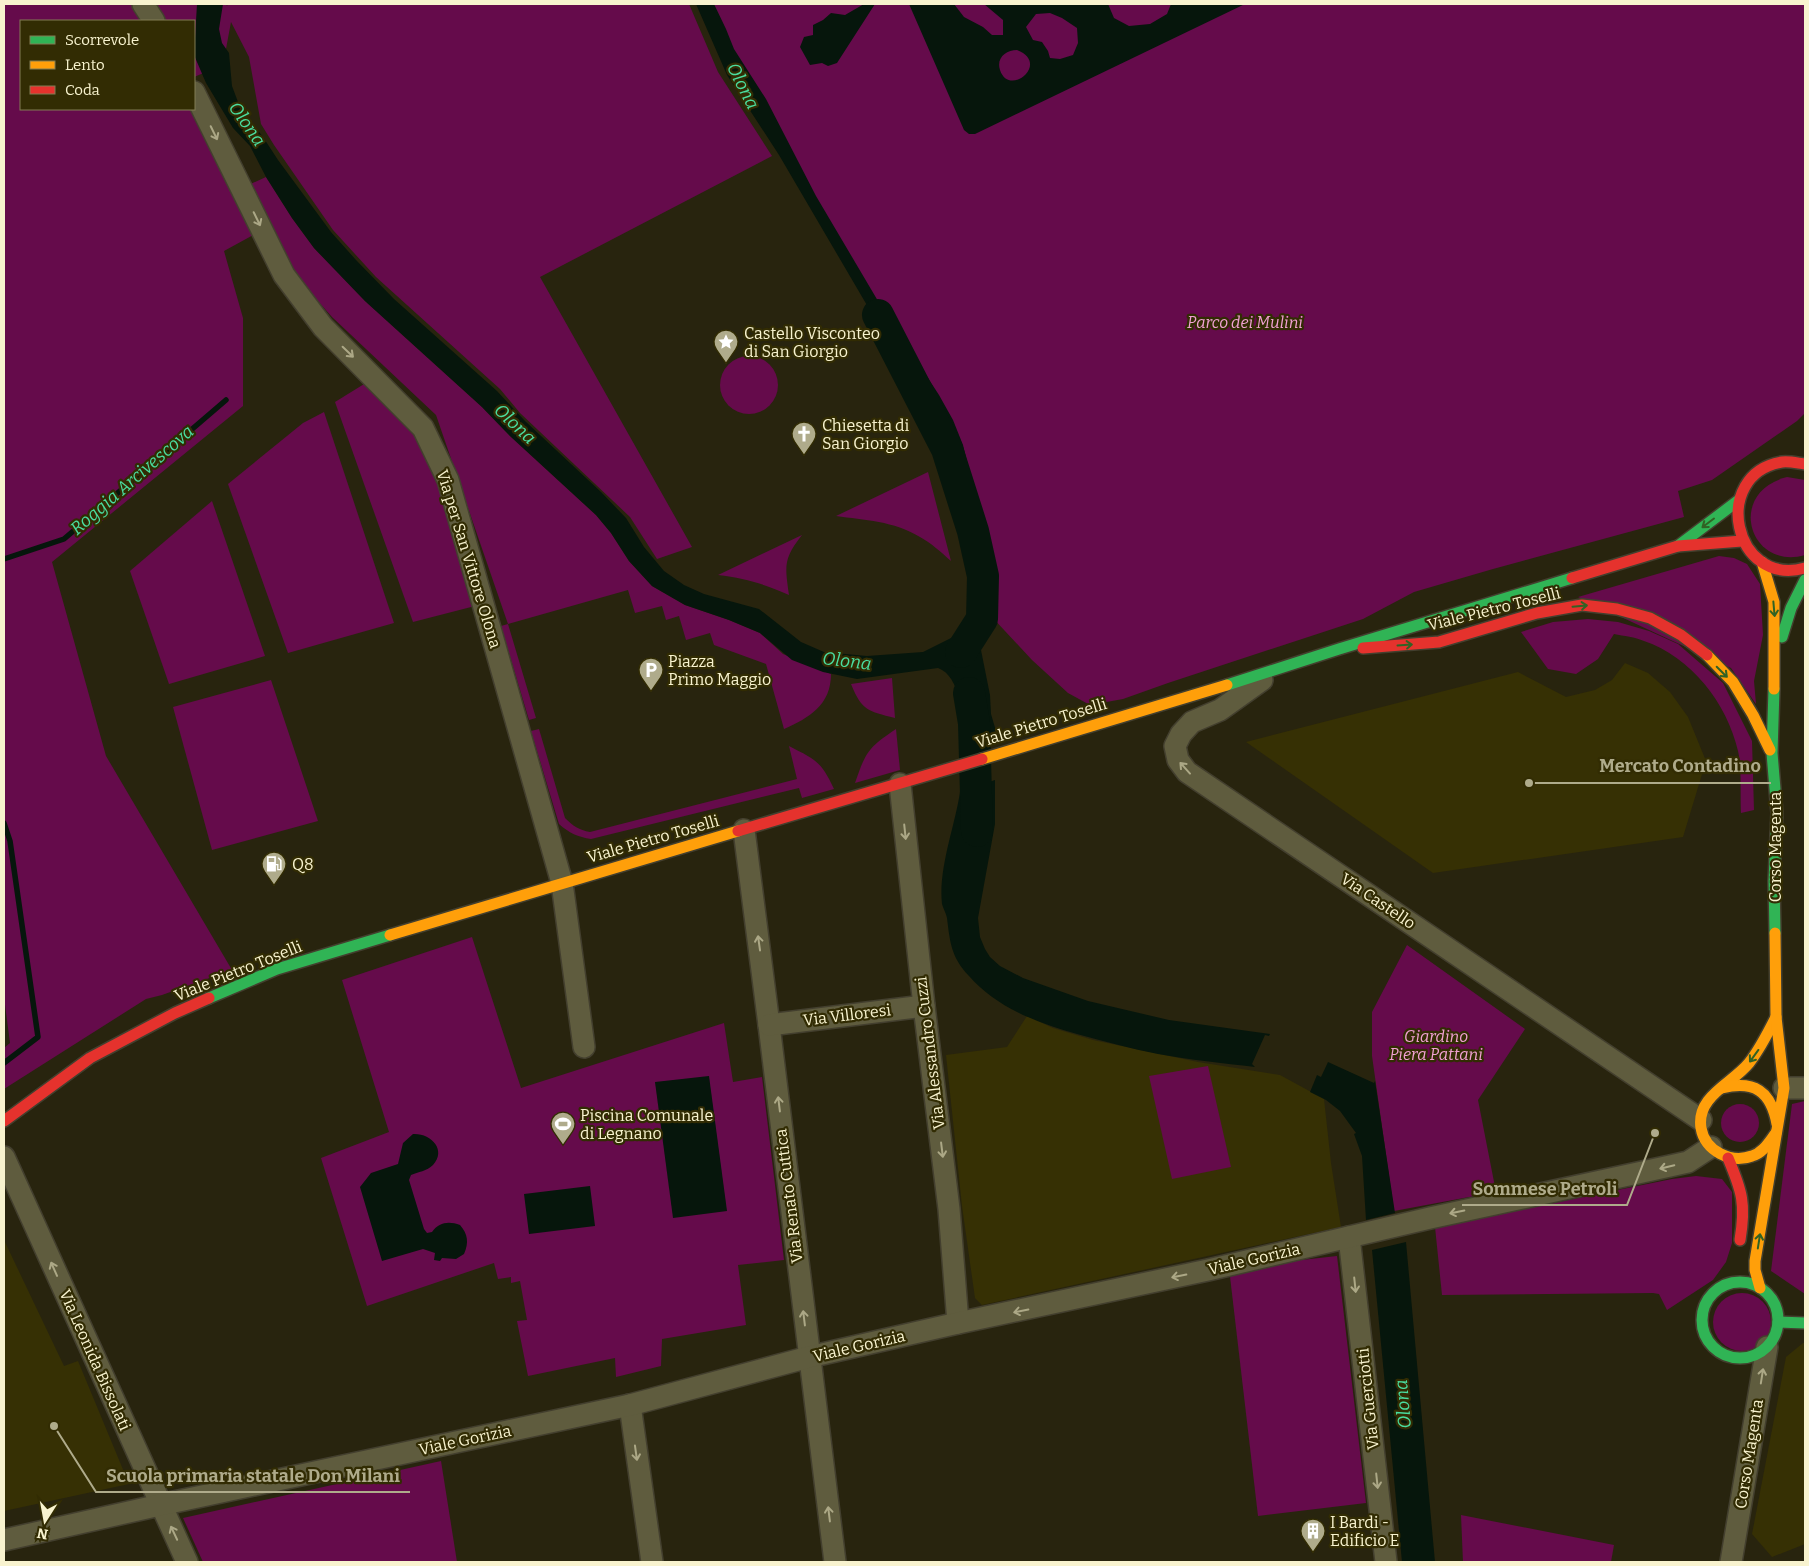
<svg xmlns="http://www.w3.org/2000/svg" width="1809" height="1566" font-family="Bitter,serif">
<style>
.built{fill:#363004}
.green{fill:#650b4b}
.water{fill:#06160c;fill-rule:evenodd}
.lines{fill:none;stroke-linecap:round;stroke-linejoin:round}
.stream{stroke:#06160c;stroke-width:5.5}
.river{stroke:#06160c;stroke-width:32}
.street-casing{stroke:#433f2e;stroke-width:24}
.fast-casing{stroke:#433f2e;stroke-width:14}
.slow-casing{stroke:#433f2e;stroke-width:14}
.jam-casing{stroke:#433f2e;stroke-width:14}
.street{stroke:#5f5c3e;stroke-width:21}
.fast{stroke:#30b455;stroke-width:11}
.slow{stroke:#ff9f0a;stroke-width:11}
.jam{stroke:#e5322d;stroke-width:11}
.oneway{stroke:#aca886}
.oneway2{stroke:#316224}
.labels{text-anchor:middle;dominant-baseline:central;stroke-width:4.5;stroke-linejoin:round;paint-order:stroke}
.park-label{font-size:16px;font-style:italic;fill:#f2a1d4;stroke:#322c03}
.poi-label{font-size:16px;fill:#f8f3cf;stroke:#322c03;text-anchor:start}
.street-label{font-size:16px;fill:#f8f3cf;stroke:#322c03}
.water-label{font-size:18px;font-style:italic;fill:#4add9f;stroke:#322c03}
.leader{fill:none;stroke:#afab8b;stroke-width:2}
.callout-dot{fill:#afab8b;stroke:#322c03;stroke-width:2}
.callout-label{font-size:18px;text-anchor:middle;font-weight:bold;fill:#afab8b;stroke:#322c03;stroke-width:4.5;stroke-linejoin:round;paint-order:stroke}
</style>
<rect width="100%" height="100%" fill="#28240e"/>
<!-- built -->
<g class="built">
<polygon points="1625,663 1648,673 1670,692 1688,717 1706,761 1683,837 1433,873 1246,742 1518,672 1566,697 1595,690 1612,680"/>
<polygon points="1027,1016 1053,1028 1093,1040 1198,1062 1280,1075 1324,1099 1331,1163 1341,1227 982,1305 975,1298 962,1206 946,1055 1007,1047"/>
<polygon points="4,1240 64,1366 78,1361 129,1484 4,1511"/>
<polygon points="1803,1343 1805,1343 1805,1544 1772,1557 1752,1534 1786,1357"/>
</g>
<!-- green -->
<g class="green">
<polygon points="4,4 226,4 227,6 228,4 689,4 718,72 772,156 540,277 692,547 657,559 630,517 520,413 500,389 376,277 333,230 274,145 261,124 249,57 231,22 223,65 194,77 194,21 21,21 21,109 194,109 257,233 224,251 243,318 243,406 52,562 106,756 232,970 162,995 146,999 4,1089 4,1048 10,1043 4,997"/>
<polygon points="710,4 1805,4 1805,413 1797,421 1712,480 1678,491 1684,517 1493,569 1414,592 1363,619 1168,683 1123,699 1090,705 1068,693 1032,660 991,616 995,601 987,547 961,465 821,225"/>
<path d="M266 177 292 218 314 248 340 275 365 301 482 407 510 436 596 515 611 533 629 561 652 586 685 605 729 620 760 633 783 654 831 674C831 705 809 718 784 729L766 664 714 645 710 633 686 640 679 616 666 620 662 606 635 613 628 590 508 624 536 718 529 720 501 626 508 624 436 415 332 317 294 274 246 186Z"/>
<circle cx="749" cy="385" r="29"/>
<polygon points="369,381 415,431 440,480 475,606 413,622 335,402"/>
<polygon points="324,412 394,623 288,653 228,484 303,423"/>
<path d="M928 472 951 561C941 552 931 543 920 537 894 521 864 520 836 516Z"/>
<path d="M1787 477 1805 480V555C1750 571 1725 493 1787 477Z"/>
<polygon points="212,501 265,656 169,684 130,571"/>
<path d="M802 535C783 559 785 566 789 595 764 584 745 578 718 575Z"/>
<polygon points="1719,556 1734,558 1747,564 1760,584 1763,635 1754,681 1756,704 1731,668 1578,597"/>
<path d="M1588 619 1618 622 1649 631 1678 644 1723 683 1752 741 1754 810 1741 813C1740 795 1742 767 1738 751 1727 703 1691 657 1644 641 1635 637 1624 636 1614 634L1598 659 1576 674 1548 669 1521 632 1553 622Z"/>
<path d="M892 678 895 718C868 711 862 711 851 684Z"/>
<polygon points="271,680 318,821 212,850 173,707"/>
<path d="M539 729 565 818C573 826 579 830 590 832L797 779 789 746C816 760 821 761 834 789L802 798 799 788 591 839C578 837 569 833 559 824L531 731Z"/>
<path d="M896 729 900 770 855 783C866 751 868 748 896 729Z"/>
<polygon points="472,937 521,1088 724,1023 733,1082 762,1077 784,1260 738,1265 746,1325 662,1339 661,1366 616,1377 615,1358 528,1376 517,1321 527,1320 520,1281 511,1283 511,1277 498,1279 494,1263 367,1306 321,1158 389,1132 342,980"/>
<polygon points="1407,945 1525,1029 1478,1100 1496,1192 1394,1211 1372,1056 1372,1012"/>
<polygon points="1208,1066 1231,1167 1172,1179 1149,1076"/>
<polygon points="1805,1101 1805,1294 1771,1271 1792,1104"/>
<circle cx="1740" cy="1123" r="19"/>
<polygon points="1696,1176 1722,1179 1732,1192 1732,1243 1726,1262 1713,1280 1667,1310 1659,1294 1653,1293 1442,1295 1435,1227 1672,1179"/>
<polygon points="1337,1256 1366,1503 1258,1516 1229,1268"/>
<circle cx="1742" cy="1322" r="29"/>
<polygon points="441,1461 457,1562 203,1562 183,1518"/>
<polygon points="1461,1515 1614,1545 1611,1562 1463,1562"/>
</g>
<!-- water -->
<g class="water">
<path d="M197 4H223L219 29 222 43 229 53 232 86 238 102 248 118 263 137 278 160 331 232 356 260 394 299 497 391 525 421 601 492 626 518 644 547 664 571 684 585 704 594 759 609 801 642 824 652 867 656 923 652 963 632 973 621 983 627 980 633V645L990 695 991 714 996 731 964 740C963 720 961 676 938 668L857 679 823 672 792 660 760 633 729 620 685 605 652 586 629 561 611 533 596 515 510 436 482 407 365 301 314 248 292 218 266 177 250 146 233 128 206 83 194 55Z"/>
<polygon points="696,4 714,4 726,29 734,49 766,99 816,196 878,301 939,395 953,420 963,445 988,546 994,578 989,612 979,606 982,579 977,548 952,449 942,425 929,400 868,307 779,155 727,75"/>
<polygon points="864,4 875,4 837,63 828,66 822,63 810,65 800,47 804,37 813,35 813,25 823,20 831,13 845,15"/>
<path d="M909 4H954L964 17 983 27 992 35H1003V20L984 4H1108L1114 18 1129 26 1150 24 1167 14 1171 4H1245L975 134H969L964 130ZM1050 13 1062 18 1077 28 1078 43 1073 55 1060 59 1050 58 1048 51 1042 42 1033 40 1026 27 1036 14ZM1017 50C1051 63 1009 98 1000 70 996 58 1006 50 1017 50Z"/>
<path d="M995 780V824L978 918 980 937 985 949 990 957 1000 966 1023 978 1088 1001 1169 1020 1270 1034 1269 1036 1265 1035 1252 1064 1255 1067C1223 1063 1190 1060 1158 1054 1131 1049 1104 1041 1077 1034 1038 1023 997 1008 969 976 951 957 950 942 947 918 946 913 943 908 942 904 938 869 955 826 960 792Z"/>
<polygon points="1328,1062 1374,1083 1375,1081 1395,1213 1366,1220 1362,1156 1354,1134 1356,1133 1340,1111 1326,1100 1310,1092 1317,1075 1321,1077"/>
<polygon points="709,1076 727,1211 673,1218 655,1082"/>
<path d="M413 1134C431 1133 447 1150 433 1165 427 1171 418 1172 411 1175L409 1180 424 1229 427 1233 432 1232C439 1222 449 1221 460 1225 468 1234 469 1243 464 1254L456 1259 442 1258 440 1261 434 1260 435 1253 423 1249 382 1261 360 1187 371 1173 398 1164 403 1143Z"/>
<polygon points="590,1186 595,1226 529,1234 524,1194"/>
<polygon points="1406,1242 1435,1562 1402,1562 1372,1250"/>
</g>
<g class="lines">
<!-- stream -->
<g class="stream">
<polyline points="4,559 64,539 226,400"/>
<polyline points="4,823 10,841 38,1037 4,1063"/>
</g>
<!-- river -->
<g class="river">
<polyline points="878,315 947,449 973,531 983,576 982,619 961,652"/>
<polyline points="969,693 974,723 977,831"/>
</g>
<defs>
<g id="street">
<polyline points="143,4 154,21"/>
<polyline points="194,92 284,275 323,327 423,428 448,480 562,883 584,1047"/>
<polyline points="1262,680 1220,710 1192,722 1181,734 1175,746 1178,760 1187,772 1701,1120"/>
<polyline points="900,784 924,1006 949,1209 958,1323"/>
<polyline points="744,830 769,1025 835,1562"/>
<polyline points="769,1025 924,1006"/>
<polyline points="1784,1088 1805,1088"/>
<polyline points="4,1157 187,1562"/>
<polyline points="1349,1237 1386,1562"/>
<polyline points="630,1405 652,1562"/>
<polyline points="4,1540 160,1505 630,1405 809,1357 958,1323 1208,1270 1430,1218 1670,1166 1688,1162 1711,1147"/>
<polyline points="1731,1562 1767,1347"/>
</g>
<g id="fast">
<polyline points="1678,546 1739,500"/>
<polyline points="1782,637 1791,608 1805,580"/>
<polyline points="1227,685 1339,649 1572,578"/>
<polyline points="1774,689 1772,753 1777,813 1774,881 1775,933"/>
<polyline points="209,998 277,969 390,935"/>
<circle cx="1740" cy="1320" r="38"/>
<polyline points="1778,1322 1805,1323"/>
</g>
<g id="slow">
<polyline points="1762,562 1774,602 1774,689"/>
<polyline points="1707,655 1733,682 1753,715 1770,750"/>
<polyline points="982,759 1227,685"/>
<polyline points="390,935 738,831"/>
<path d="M1776 1017C1768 1033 1760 1049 1749 1063 1732 1084 1696 1096 1701 1128 1705 1151 1731 1164 1752 1156 1763 1153 1769 1142 1776 1133"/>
<path d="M1722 1088C1754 1080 1771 1091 1777 1124"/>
<polyline points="1760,1288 1755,1270 1755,1261 1784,1088 1776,1017 1775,933"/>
</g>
<g id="jam">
<path d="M1805 464C1797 463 1789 461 1782 462 1710 474 1733 588 1805 568"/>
<polyline points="1572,578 1678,546 1742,541"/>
<polyline points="1363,648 1439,642 1537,613 1582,605 1617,609 1650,618 1681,635 1707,655"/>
<polyline points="738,831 982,759"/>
<polyline points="4,1121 90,1058 175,1013 209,998"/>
<path d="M1728 1158C1742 1191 1746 1204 1740 1240"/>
</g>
</defs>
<!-- street casing -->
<use href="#street" class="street-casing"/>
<!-- fast casing -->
<use href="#fast" class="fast-casing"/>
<!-- slow casing -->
<use href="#slow" class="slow-casing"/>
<!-- jam casing -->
<use href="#jam" class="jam-casing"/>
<!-- street -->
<use href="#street" class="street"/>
<!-- fast -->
<use href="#fast" class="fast"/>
<!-- slow -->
<use href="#slow" class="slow"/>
<!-- jam -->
<use href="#jam" class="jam"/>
</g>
<!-- one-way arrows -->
<defs><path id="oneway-shaft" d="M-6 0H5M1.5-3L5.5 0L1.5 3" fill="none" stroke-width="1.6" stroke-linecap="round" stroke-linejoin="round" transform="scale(1.25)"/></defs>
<g class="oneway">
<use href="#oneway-shaft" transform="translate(214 133) rotate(64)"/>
<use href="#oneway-shaft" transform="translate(257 219) rotate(64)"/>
<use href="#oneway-shaft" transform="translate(348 352) rotate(44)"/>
<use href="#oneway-shaft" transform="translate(1185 768) rotate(-132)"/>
<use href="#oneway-shaft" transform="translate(905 832) rotate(84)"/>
<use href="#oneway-shaft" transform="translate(759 943) rotate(-98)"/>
<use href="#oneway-shaft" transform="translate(779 1104) rotate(-97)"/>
<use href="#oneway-shaft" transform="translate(942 1150) rotate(83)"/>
<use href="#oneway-shaft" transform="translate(1667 1167) rotate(167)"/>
<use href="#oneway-shaft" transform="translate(1457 1212) rotate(168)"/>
<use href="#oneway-shaft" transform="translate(54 1269) rotate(-114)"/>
<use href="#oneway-shaft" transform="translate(1179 1276) rotate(169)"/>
<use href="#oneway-shaft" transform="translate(1355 1285) rotate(84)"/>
<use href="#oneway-shaft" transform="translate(1021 1311) rotate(169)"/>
<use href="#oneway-shaft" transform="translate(804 1318) rotate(-97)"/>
<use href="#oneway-shaft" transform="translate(1762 1376) rotate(-81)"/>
<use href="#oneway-shaft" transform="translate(636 1453) rotate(82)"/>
<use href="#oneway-shaft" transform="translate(1377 1481) rotate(84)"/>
<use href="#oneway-shaft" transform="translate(829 1514) rotate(-97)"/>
<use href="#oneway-shaft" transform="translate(174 1533) rotate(-115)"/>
</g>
<g class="oneway2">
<use href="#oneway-shaft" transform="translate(1708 523) rotate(143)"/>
<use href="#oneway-shaft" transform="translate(1580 606) rotate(-5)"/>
<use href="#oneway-shaft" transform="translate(1774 609) rotate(85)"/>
<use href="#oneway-shaft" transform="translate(1405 645) rotate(-4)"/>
<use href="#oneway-shaft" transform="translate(1722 672) rotate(45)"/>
<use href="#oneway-shaft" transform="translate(1754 1056) rotate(126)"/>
<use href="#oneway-shaft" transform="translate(1759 1241) rotate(-81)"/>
</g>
<!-- icons -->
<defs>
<symbol id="sight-pin" viewBox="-11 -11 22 30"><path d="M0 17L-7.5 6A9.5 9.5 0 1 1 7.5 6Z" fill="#afab8b" stroke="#322c03"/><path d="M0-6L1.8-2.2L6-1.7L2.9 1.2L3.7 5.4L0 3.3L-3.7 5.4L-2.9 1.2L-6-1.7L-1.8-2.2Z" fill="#fff"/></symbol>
<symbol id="church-pin" viewBox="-11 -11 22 30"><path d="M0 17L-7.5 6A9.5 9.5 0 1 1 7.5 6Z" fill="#afab8b" stroke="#322c03"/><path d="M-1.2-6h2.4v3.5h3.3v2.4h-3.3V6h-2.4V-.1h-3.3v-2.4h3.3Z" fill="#fff"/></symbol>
<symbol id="parking-pin" viewBox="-11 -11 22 30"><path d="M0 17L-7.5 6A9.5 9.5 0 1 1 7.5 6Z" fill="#afab8b" stroke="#322c03"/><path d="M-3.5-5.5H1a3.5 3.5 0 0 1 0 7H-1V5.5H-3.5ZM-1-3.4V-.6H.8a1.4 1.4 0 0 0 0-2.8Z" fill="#fff"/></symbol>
<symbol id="fuel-pin" viewBox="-11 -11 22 30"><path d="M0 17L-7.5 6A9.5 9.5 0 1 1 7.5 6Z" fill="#afab8b" stroke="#322c03"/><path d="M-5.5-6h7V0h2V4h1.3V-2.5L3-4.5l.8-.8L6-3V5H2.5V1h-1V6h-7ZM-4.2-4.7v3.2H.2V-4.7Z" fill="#fff"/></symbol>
<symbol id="stadium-pin" viewBox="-11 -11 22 30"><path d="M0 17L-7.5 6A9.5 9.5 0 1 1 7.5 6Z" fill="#afab8b" stroke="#322c03"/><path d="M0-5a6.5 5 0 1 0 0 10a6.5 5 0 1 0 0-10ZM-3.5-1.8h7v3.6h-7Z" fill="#fff"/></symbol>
<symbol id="building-pin" viewBox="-11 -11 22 30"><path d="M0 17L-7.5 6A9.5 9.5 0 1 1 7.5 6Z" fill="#afab8b" stroke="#322c03"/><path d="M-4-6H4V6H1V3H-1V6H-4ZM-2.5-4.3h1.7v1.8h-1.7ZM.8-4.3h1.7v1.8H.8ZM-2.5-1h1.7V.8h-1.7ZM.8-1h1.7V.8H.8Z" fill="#fff"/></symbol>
</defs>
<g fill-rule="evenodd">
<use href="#sight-pin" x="712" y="328" width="28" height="38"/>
<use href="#church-pin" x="790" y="420" width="28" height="38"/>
<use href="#parking-pin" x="637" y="656" width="28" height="38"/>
<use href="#fuel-pin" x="260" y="850" width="28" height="38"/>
<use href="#stadium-pin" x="549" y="1110" width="28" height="38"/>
<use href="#building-pin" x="1299" y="1517" width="28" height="38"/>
</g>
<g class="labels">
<!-- park labels -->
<g class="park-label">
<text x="1245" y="322">Parco dei Mulini</text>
<text x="1436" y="1036">Giardino<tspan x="1436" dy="18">Piera Pattani</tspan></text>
</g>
<!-- poi labels -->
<g class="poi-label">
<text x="744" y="333">Castello Visconteo<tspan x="744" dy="18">di San Giorgio</tspan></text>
<text x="822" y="425">Chiesetta di<tspan x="822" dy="18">San Giorgio</tspan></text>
<text x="668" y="661">Piazza<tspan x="668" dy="18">Primo Maggio</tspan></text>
<text x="292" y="864">Q8</text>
<text x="580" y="1115">Piscina Comunale<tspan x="580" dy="18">di Legnano</tspan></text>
<text x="1330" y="1522">I Bardi -<tspan x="1330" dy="18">Edificio E</tspan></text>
</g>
<!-- street labels -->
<g class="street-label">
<text transform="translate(469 559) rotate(73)">Via per San Vittore Olona</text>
<text transform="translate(1494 609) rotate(-14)">Viale Pietro Toselli</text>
<text transform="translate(1041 723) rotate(-17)">Viale Pietro Toselli</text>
<text transform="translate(653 839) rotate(-16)">Viale Pietro Toselli</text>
<text transform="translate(1775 847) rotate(-90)">Corso Magenta</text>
<text transform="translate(1378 901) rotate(34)">Via Castello</text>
<text transform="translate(238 971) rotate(-22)">Viale Pietro Toselli</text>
<text transform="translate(847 1015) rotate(-7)">Via Villoresi</text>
<text transform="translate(930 1053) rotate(-97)">Via Alessandro Cuzzi</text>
<text transform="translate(789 1196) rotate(-97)">Via Renato Cuttica</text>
<text transform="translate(1254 1259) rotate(-13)">Viale Gorizia</text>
<text transform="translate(859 1346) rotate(-13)">Viale Gorizia</text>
<text transform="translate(95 1360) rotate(66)">Via Leonida Bissolati</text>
<text transform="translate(1368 1399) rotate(-96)">Via Guerciotti</text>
<text transform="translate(465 1440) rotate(-12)">Viale Gorizia</text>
<text transform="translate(1749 1454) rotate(-81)">Corso Magenta</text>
</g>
<!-- water labels -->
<g class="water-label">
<text transform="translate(743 86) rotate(63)">Olona</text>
<text transform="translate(247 124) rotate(55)">Olona</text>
<text transform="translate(515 424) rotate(43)">Olona</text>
<text transform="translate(132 480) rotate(-41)">Roggia Arcivescova</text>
<text transform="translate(847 661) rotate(7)">Olona</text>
<text transform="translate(1403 1404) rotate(-95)">Olona</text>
</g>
</g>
<!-- callouts -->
<path class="leader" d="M1529 783L1589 783H1771M1655 1133L1627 1205H1462M54 1426L96 1492H410"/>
<g class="callout-dot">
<circle cx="1529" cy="783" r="5"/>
<circle cx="1655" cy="1133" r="5"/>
<circle cx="54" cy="1426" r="5"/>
</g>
<g class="callout-label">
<text x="1680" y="772">Mercato Contadino</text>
<text x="1545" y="1195">Sommese Petroli</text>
<text x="253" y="1482">Scuola primaria statale Don Milani</text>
</g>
<!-- border -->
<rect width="1809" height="1566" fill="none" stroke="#f8f3cf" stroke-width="10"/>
<!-- legend -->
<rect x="20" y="20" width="175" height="90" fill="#322c03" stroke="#817c55"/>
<rect x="30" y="36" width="25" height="8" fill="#30b455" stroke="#817c55"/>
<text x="65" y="45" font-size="15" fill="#f8f3cf">Scorrevole</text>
<rect x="30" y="61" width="25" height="8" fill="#ff9f0a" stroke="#817c55"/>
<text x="65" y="70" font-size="15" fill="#f8f3cf">Lento</text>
<rect x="30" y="86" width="25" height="8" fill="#e5322d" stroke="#817c55"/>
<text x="65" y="95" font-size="15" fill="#f8f3cf">Coda</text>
<!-- north arrow -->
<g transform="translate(45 1521) rotate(191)" stroke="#322c03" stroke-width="4" paint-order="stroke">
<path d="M0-4L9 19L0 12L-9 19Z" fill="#f8f3cf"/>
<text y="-8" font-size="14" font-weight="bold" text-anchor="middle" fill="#f8f3cf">N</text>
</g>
</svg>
